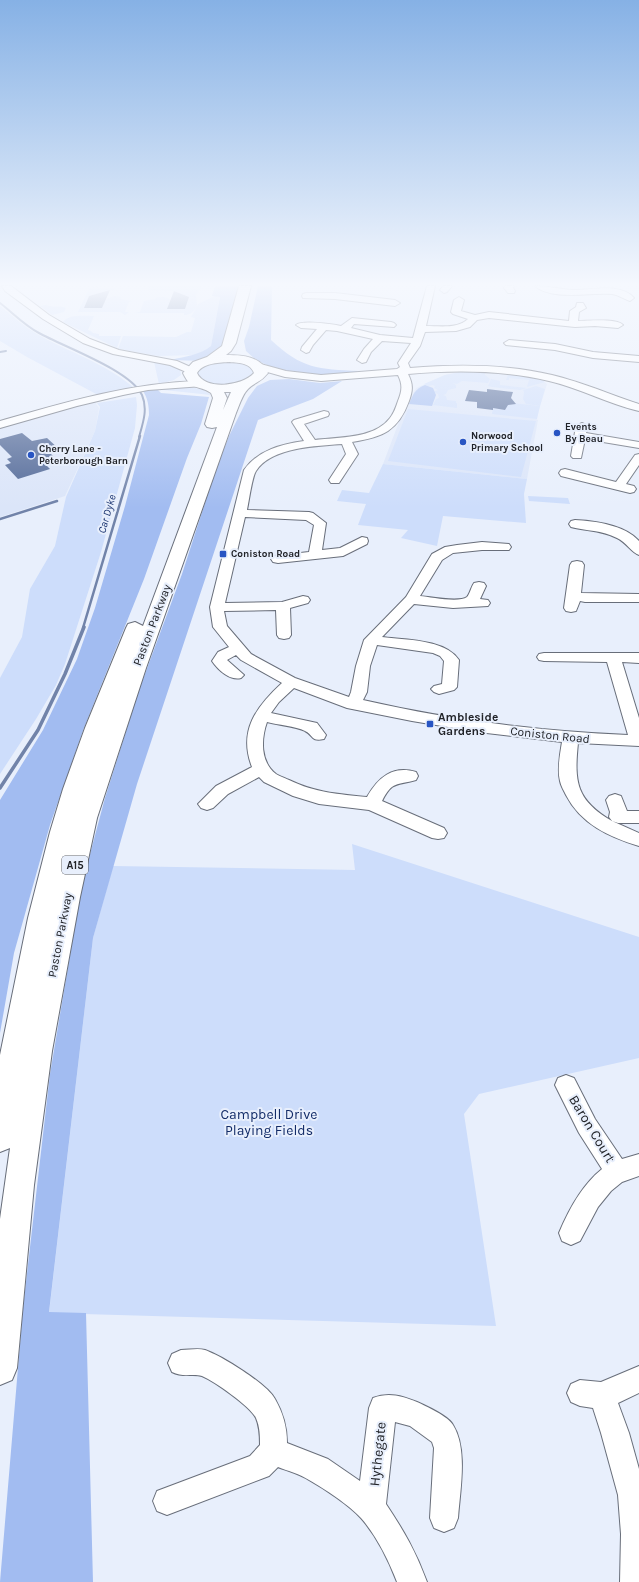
<svg xmlns="http://www.w3.org/2000/svg" width="639" height="1582" font-family="Karla,sans-serif">
<style>
.built{fill:#dbe5f9}
.green{fill:#cdddfb}
.forest{fill:#a2bcf1}
.lines{fill:none;stroke-linecap:round;stroke-linejoin:round}
.stream-far2{stroke:#7183a9;stroke-width:2}
.stream-far1{stroke:#7183a9;stroke-width:2.5}
.stream{stroke:#7183a9;stroke-width:3.5}
.building{fill:#516897}
.minor-casing{stroke:#686e7a;stroke-width:2}
.highway-casing{stroke:#686e7a;stroke-width:2}
.minor{fill:#fff;fill-rule:evenodd}
.highway{fill:#fff;fill-rule:evenodd}
.poi-dot{fill:#2855c3;stroke:#e8effc;stroke-width:1.5}
.labels{text-anchor:middle;dominant-baseline:central;stroke-width:4;stroke-linejoin:round;paint-order:stroke}
.far-poi-label{font-size:10px;font-weight:bold;fill:#212328;stroke:#e8effc;text-anchor:start}
.far-water-label{font-size:11px;font-style:italic;fill:#18326f;stroke:#e8effc}
.shield{fill:#e8effc;stroke:#5d6068;stroke-width:1}
.shield-label{font-size:11px;font-weight:bold;fill:#212328}
.street-label{font-size:12px;fill:#212328;stroke:#e8effc}
.poi-label{font-size:12px;font-weight:bold;fill:#212328;stroke:#e8effc;text-anchor:start}
.near-park-label{font-size:14px;fill:#132c68;stroke:#e8effc}
.near-street-label{font-size:14px;fill:#212328;stroke:#e8effc}
</style>
<rect width="100%" height="100%" fill="#e8effc"/>
<!-- built -->
<g class="built">
<polygon points="470,370 512,374 542,380 547,384 536,419 538,420 527,479 383,464 405,406 416,388 445,375"/>
<polygon points="94,401 99,408 95,431 65,496 0,517 0,426"/>
</g>
<!-- green -->
<g class="green">
<path d="M150 286H202L196 295 197 306 198 304 215 296H220L211 346 204 351 196 355 158 356 118 349 123 336 176 337 187 332H191L195 318 191 317 196 308C192 313 190 315 184 315V313H135L140 312 144 301 155 299 157 297H165L171 300 168 309H185L189 297 175 291 148 290Z"/>
<polygon points="93,287 116,289 89,296 84,308 102,308 106,299 114,296 121,297 120,299 132,301 129,302 125,312 129,312 125,315 120,312 78,312 89,289"/>
<path d="M46 305C52 308 61 305 66 308L64 312 52 315 40 306Z"/>
<path d="M0 306C12 315 23 326 37 334 68 352 105 363 133 387L98 395 27 357 0 341Z"/>
<path d="M94 316 88 330 91 331 93 333 99 334V336H121L117 348 63 322C69 314 84 316 94 316Z"/>
<path d="M220 361C231 362 248 360 253 372 247 388 216 386 203 382L195 371 198 368Z"/>
<polygon points="154,362 171,364 180,369 181,375 174,380 159,384"/>
<polygon points="465,371 485,372 485,375 490,379 488,383 462,381 457,384 453,383 456,385 456,388 448,390 446,394 443,395 446,396 447,400 456,401 456,403 457,403 457,408 433,405 436,399 439,398 438,394 433,392 438,390 434,388 435,386 433,385 428,386 424,384 445,375"/>
<polygon points="508,374 542,380 545,382 527,387 529,380 509,378 509,380 506,380"/>
<polygon points="491,379 500,381 500,385 527,388 520,390 492,387 488,386"/>
<polygon points="187,386 204,390 211,395 164,390 162,387"/>
<polygon points="536,386 545,389 540,406 526,404 523,399 524,392 523,390"/>
<polygon points="136,397 137,405 135,428 101,552 65,664 56,685 36,719 0,774 0,678 22,637 30,589 55,546 66,497 95,431 100,407 97,403"/>
<polygon points="512,403 540,406 537,419 492,414 493,408 505,410 508,404"/>
<polygon points="408,409 536,421 521,477 388,461"/>
<polygon points="383,464 527,479 524,494 526,523 443,516 437,546 401,538 408,530 358,525 366,504 337,501 342,490 369,493"/>
<polygon points="528,496 568,498 570,504 529,501"/>
<polygon points="352,844 639,937 639,1058 479,1094 464,1114 496,1326 49,1313 93,938 113,866 355,870"/>
</g>
<!-- forest -->
<g class="forest">
<path d="M215 286H241L226 346 202 361 171 360C186 356 200 355 211 346L220 297 212 296Z"/>
<path d="M258 286H272L271 340C302 369 318 369 359 371L351 375H304L276 369 256 360 246 351 244 341 249 327Z"/>
<polygon points="289,379 320,383 342,381 313,399 258,420 137,784 93,938 49,1312 86,1313 93,1582 0,1582 23,1308 50,1074 82,884 105,798 139,690 182,574 216,469 229,436 248,398 257,386 270,380"/>
<path d="M425 385 433 388 436 395 432 406 409 404C413 394 415 389 425 385Z"/>
<path d="M157 389 161 393 209 397 201 424 187 458 144 579 84 728 50 825 14 953 0 1033V800L43 730 77 659 95 608 125 506 149 415C149 407 148 397 142 390Z"/>
</g>
<g class="lines">
<!-- stream-far2 -->
<g class="stream-far2">
<path d="M0 303C13 313 24 325 39 333 64 347 130 370 142 395 148 409 143 423 139 437"/>
<polyline points="0,352 6,351"/>
</g>
<!-- stream-far1 -->
<g class="stream-far1">
<polyline points="0,519 57,501"/>
<polyline points="83,628 140,436"/>
</g>
<!-- stream -->
<polyline class="stream" points="0,788 38,730 65,674 84,627"/>
</g>
<!-- building -->
<g class="building">
<polygon points="110,290 102,308 84,308 89,296"/>
<polygon points="174,291 189,297 185,309 167,309"/>
<polygon points="487,389 513,392 511,398 516,404 508,405 505,410 493,408 493,410 477,408 477,402 465,401 469,390 487,392"/>
<polygon points="22,433 32,441 47,438 60,450 50,453 54,457 48,459 52,463 46,465 50,469 18,479 5,465 11,463 7,459 12,457 0,445 0,439"/>
</g>
<g class="lines">
<defs>
<g id="minor">
<polygon points="2,286 11,286 49,315 90,339 119,350 177,361 195,369 196,371 191,374 170,365 113,354 83,343 43,319 5,291"/>
<path d="M427 286H435L426 326C439 326 458 329 468 319L453 314 451 312 454 300 459 297 464 300 461 311 475 315 489 312 569 321 570 311 576 307 577 303H583L586 308 579 312 578 321C588 321 616 318 623 325L618 328 595 326 575 327 489 318 477 320 470 327 456 331 425 332 420 346 408 363 410 368C457 364 506 364 552 375 582 382 611 395 639 404V411C608 404 580 388 549 381 504 370 454 370 408 374 413 384 413 390 409 401 398 431 383 437 352 442L358 454 339 483H331L329 480 346 454 342 444C317 446 271 447 256 471 252 477 249 501 247 510L309 512 313 513 326 523 322 550 340 548 362 537 367 538 368 541 367 544 343 556 278 563 273 562 271 559 273 556 309 552 314 525 306 520 245 517 225 603 282 602 303 596 308 597 310 600 308 603 290 608 291 635 289 638 284 639 279 638 277 635 276 610 224 611 227 626 251 654 295 678 349 697 351 692 356 666 364 640 406 597 432 554 445 547 457 545 482 542 509 544 511 547 509 550H482L453 553 442 560 420 596C430 597 459 603 467 597 470 594 471 587 474 583L479 582 484 583 486 586 480 599 488 600 490 603 488 606 453 608 414 604 382 637C405 640 445 639 459 660L457 687 454 690 439 694 434 692 431 689 434 686 442 684 444 661 440 656 433 653 377 645 370 666 367 692 363 700C450 720 539 731 628 735L607 662 544 661 539 660 537 657 539 654 544 653H639V663L622 662 639 718V746L578 743C574 782 576 800 612 821L609 817 610 812 606 800 609 796 615 794 621 796 627 811H639V823H618L612 821 639 833V846C609 837 581 824 566 795 564 791 561 786 560 781 557 769 560 754 562 742L478 732 412 721 347 708 294 688 279 702 271 713 317 723 326 735 324 739C310 742 314 735 305 731 296 726 277 725 267 722 261 739 260 762 276 774 279 776 285 778 289 780 316 793 338 794 367 797 378 778 392 765 416 772L418 776 416 780C396 786 393 780 382 801L444 828 447 833 444 838 438 839 432 838 369 810 319 804 293 796 264 782 259 777 228 794 213 808 207 810 201 808 198 804 216 786 252 767C238 731 256 707 282 683L241 660 236 655 227 660 244 675 241 678C230 681 218 670 212 661L218 652 229 647 213 627 210 607 244 470C258 450 282 444 304 441L292 422 294 420 324 411 328 412 329 414 328 416 304 424 315 440C339 437 374 439 390 418 394 413 396 407 398 401 402 391 403 385 398 375L321 381 285 377 253 368 252 366 257 363 286 371 321 375 397 369 400 367 398 363 411 343 382 341 371 352 366 362 362 363 357 360 364 349 373 339 337 331 326 330 313 345 309 352 306 353 301 350 302 347 317 329 301 328 296 325C302 320 332 324 341 326L352 318 391 322 394 323 396 325 394 327 354 324 351 328 380 335 413 338Z"/>
<polygon points="443,286 452,286 447,292 444,293 440,290"/>
<polygon points="505,286 514,286 513,288 515,291 514,293 508,293 504,288"/>
<path d="M535 286C547 286 559 289 572 290 590 291 620 282 634 298L630 301C624 299 619 295 612 294 592 292 552 301 535 286Z"/>
<polygon points="306,293 335,293 395,300 400,303 395,306 335,299 303,298 302,296 303,294"/>
<polygon points="509,340 555,344 593,352 639,356 639,362 593,358 555,350 506,345 504,343"/>
<path d="M199 381 203 382 204 384 203 386 148 390 123 395 77 406 0 428V421C66 402 130 383 199 381Z"/>
<polygon points="582,423 588,426 586,433 639,442 639,448 585,439 581,458 573,458 571,456 576,426"/>
<polygon points="639,454 639,465 626,484 634,486 636,489 634,492 630,493 561,476 559,473 561,470 565,469 616,482 635,455"/>
<path d="M575 520C595 521 625 525 639 541V555C632 553 626 542 617 538 602 530 586 531 571 527L569 524 571 521Z"/>
<polygon points="577,561 582,562 584,565 581,593 639,594 639,602 585,602 580,601 576,611 571,612 566,611 564,608 570,565 572,562"/>
<path d="M566 1075 574 1078 595 1119 622 1159 639 1154V1176L622 1182 611 1191 598 1207 580 1241 571 1245 562 1241 559 1233C569 1209 582 1185 602 1169L579 1133 555 1085 558 1078Z"/>
<path d="M181 1350C189 1350 198 1348 205 1350 222 1356 267 1384 275 1399 283 1413 287 1427 287 1443L328 1459 360 1481 369 1408 373 1398C389 1392 402 1396 417 1402 426 1406 449 1417 453 1425 468 1449 460 1490 458 1518L454 1528 444 1532 434 1528 430 1518 434 1448 432 1442 410 1426 395 1422 386 1504C404 1531 416 1552 427 1582H397C389 1561 376 1535 361 1518 349 1505 325 1489 309 1480 300 1474 288 1471 278 1467L269 1476 167 1515 157 1511 153 1501 157 1491 250 1456 260 1445C260 1436 260 1427 256 1418 250 1406 214 1381 202 1376 192 1373 184 1378 172 1372L168 1363 172 1354Z"/>
<polygon points="639,1366 639,1393 618,1403 629,1433 639,1469 639,1582 620,1582 621,1534 618,1495 601,1433 593,1408 580,1406 571,1402 567,1393 571,1384 580,1380 601,1382"/>
</g>
<path id="highway" d="M239 286H251L236 343 231 351 226 355C242 355 261 356 268 373 260 383 255 382 248 389 242 395 239 406 236 413L146 668 97 818 80 897 52 1051 34 1185 17 1368 12 1380 0 1385V1219L10 1148 0 1152V1055L28 918 50 832 63 789 85 728 126 628 128 624 135 622 143 626 217 427 212 428 207 427 205 424 213 398 211 393C198 384 192 392 183 373L193 362 207 357 222 346ZM228 362C237 363 250 362 254 373 243 386 205 391 197 373 203 363 217 363 228 362ZM224 392H231L223 410 227 398Z"/>
</defs>
<!-- minor casing -->
<use href="#minor" class="minor-casing"/>
<!-- highway casing -->
<use href="#highway" class="highway-casing"/>
<!-- minor -->
<use href="#minor" class="minor"/>
<!-- highway -->
<use href="#highway" class="highway"/>
</g>
<!-- sky -->
<linearGradient id="sky" x2="0" y2="1"><stop stop-color="#86b1e5"/><stop offset="0.56" stop-color="#f5f8fe"/><stop offset="1" stop-color="#f5f8fe" stop-opacity="0"/></linearGradient>
<rect width="639" height="508" fill="url(#sky)"/>
<!-- markers -->
<g class="poi-dot">
<circle cx="557" cy="433" r="4"/>
<circle cx="463" cy="442" r="4"/>
<circle cx="31" cy="455" r="4"/>
<rect x="219" y="550" width="8" height="8" rx="2"/>
<rect x="426" y="720" width="8" height="8" rx="2"/>
</g>
<g class="labels">
<!-- far-poi labels -->
<g class="far-poi-label">
<text x="565" y="427">Events<tspan x="565" dy="12">By Beau</tspan></text>
<text x="471" y="436">Norwood<tspan x="471" dy="12">Primary School</tspan></text>
<text x="39" y="449">Cherry Lane -<tspan x="39" dy="12">Peterborough Barn</tspan></text>
<text x="231" y="554">Coniston Road</text>
</g>
<!-- far-water labels -->
<g class="far-water-label">
<text transform="translate(107 514) rotate(-74)">Car Dyke</text>
</g>
<!-- shield labels -->
<rect class="shield" x="62" y="856" width="26" height="18" rx="3"/>
<g class="shield-label">
<text x="75" y="865">A15</text>
</g>
<!-- street labels -->
<g class="street-label">
<text transform="translate(152 625) rotate(-69)">Paston Parkway</text>
<text transform="translate(550 735) rotate(6)">Coniston Road</text>
<text transform="translate(60 935) rotate(-79)">Paston Parkway</text>
</g>
<!-- poi labels -->
<g class="poi-label">
<text x="438" y="717">Ambleside<tspan x="438" dy="14">Gardens</tspan></text>
</g>
<!-- near-park labels -->
<g class="near-park-label">
<text x="269" y="1114">Campbell Drive<tspan x="269" dy="16">Playing Fields</tspan></text>
</g>
<!-- near-street labels -->
<g class="near-street-label">
<text transform="translate(592 1129) rotate(59)">Baron Court</text>
<text transform="translate(378 1454) rotate(-84)">Hythegate</text>
</g>
</g>
</svg>
